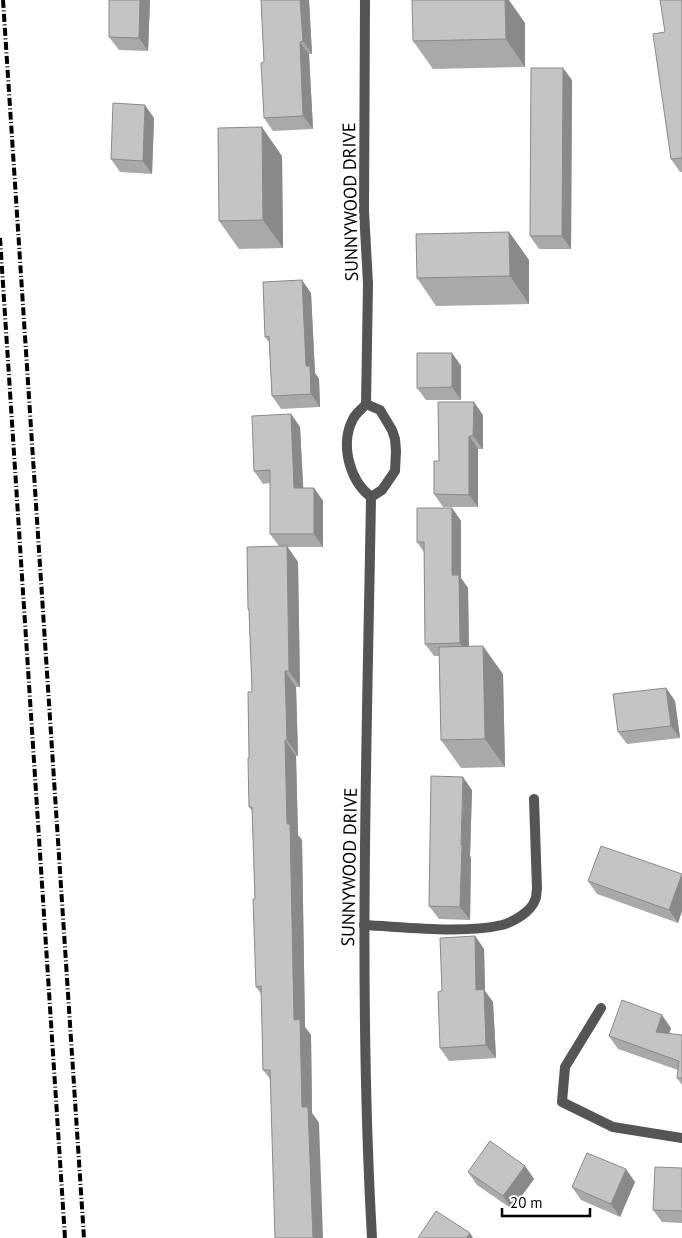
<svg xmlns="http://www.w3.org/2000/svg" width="682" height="1238" font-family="'PT Sans',sans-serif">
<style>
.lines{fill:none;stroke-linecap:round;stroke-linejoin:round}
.lane{stroke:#555;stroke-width:10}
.street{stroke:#555;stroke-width:10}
.rail{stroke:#000;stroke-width:4;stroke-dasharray:8 2.5 1 2.5;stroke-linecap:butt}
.wall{fill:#a9a9a9}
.shaded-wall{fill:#898989}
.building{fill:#c4c4c4;stroke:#898989}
.labels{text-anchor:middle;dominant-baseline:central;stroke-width:5;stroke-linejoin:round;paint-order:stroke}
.street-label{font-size:18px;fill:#000;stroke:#fff}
</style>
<rect width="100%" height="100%" fill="#fff"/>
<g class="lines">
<!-- lane -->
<path class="lane" d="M364 925C405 927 463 934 502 925 513 922 531 912 535 900 537 897 536 892 537 889L534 799"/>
<!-- street -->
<g class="street">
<polyline points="365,0 364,211 368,284 366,404"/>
<path d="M366 404 380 410 392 430 395 439 396 451 395 471 382 490 371 497C349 480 340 444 353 419 356 413 362 409 366 404Z"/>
<path d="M371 497C367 744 358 991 372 1238"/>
<polyline points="601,1008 565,1067 562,1102 613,1127 682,1138"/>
</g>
<!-- rail -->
<g class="rail">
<polyline points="3,0 84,1238"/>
<polyline points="0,238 65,1238"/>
</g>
</g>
<!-- wall -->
<g class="wall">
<polygon points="109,0 150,0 148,51 119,50 109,37"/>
<polygon points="309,0 312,54 309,54 313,129 273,131 264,118 264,62"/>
<polygon points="682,0 682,172 680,172 671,159 665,32"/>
<polygon points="525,23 525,67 433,69 413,41"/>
<polygon points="572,80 571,249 539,249 530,236"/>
<polygon points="154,118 152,174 120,172 111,159"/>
<polygon points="282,156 283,248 239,249 219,221"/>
<polygon points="509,232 529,260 529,304 436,306 417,278"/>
<polygon points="311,293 315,373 319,379 320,407 281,409 272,396 269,342 265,337"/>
<polygon points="452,353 461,366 461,400 426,400 417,388"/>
<polygon points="291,414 300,427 303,488 314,488 323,501 323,547 287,547 298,562 300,687 296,687 298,756 296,756 297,797 298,835 302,840 305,1027 311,1035 312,1113 319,1123 270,1079 263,1070 262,995 256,987 255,899 252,811 249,807 249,758 252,692 249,611 248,609 279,546 270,534 270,483 263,484 254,471"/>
<polygon points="483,415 483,449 478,449 478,507 443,507 434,494 439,461"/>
<polygon points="452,508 461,521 461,578 468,588 469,646 503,674 505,767 461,768 441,740 439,656 434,656 425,644 424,552 417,542"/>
<polygon points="666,688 675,701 680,738 627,744 618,732"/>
<polygon points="472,790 470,856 471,858 470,920 439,919 429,906"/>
<polygon points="682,875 682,911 678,923 597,894 588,881"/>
<polygon points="475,936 484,949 485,991 493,1002 496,1058 449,1061 440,1048 442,991"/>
<polygon points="671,1028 669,1034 682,1035 682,1085 677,1078 678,1070 618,1049 609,1036"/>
<polygon points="525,1166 534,1179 512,1209 477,1185 468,1172"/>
<polygon points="682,1168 682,1223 662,1222 653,1210"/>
<polygon points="635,1182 620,1217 581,1200 572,1187"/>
</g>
<!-- shaded-wall -->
<g class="shaded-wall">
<polygon points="140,0 150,0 148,51 139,38"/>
<polygon points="300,0 309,0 312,54 303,41"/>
<polygon points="505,0 509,0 525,23 525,67 506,39"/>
<polygon points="300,42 309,54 313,129 303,116"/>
<polygon points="563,68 572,80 571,249 562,236"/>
<polygon points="145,105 154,118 152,174 143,161"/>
<polygon points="262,127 282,156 283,248 263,220"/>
<polygon points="509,232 529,260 529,304 510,276"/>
<polygon points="302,280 311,293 315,373 319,379 320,407 311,394 306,366"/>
<polygon points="452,353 461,366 461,400 452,387"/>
<polygon points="474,402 483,415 483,449 473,436"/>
<polygon points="291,414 300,427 304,501 294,488"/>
<polygon points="469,436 478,449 478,507 469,495"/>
<polygon points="314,488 323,501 323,547 314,534"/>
<polygon points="452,508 461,521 461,578 468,588 469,656 460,643 452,575"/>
<polygon points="287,546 298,562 300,687 289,671"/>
<polygon points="483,646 503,674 505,767 485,739"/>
<polygon points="285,671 296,687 298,756 287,740"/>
<polygon points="666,688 675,701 680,738 671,726"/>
<polygon points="285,740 296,756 298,835 302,840 305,1027 311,1035 312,1113 319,1123 323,1238 313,1238 294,1020 286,782"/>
<polygon points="463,777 472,790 470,856 471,858 470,920 460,907"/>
<polygon points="682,874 682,911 678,923 669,910"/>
<polygon points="475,936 484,949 485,991 493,1002 496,1058 486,1045 476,990"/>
<polygon points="662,1015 671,1028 665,1045 656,1032"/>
<polygon points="525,1166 534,1179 512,1209 503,1196"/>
<polygon points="626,1169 635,1182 620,1217 611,1204"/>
<polygon points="470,1233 473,1238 466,1238"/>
</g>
<!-- building -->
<g class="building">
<polygon points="109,0 140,0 139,38 109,37"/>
<polygon points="261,0 300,0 303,41 300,42 303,116 264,118 261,63 264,62"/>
<polygon points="412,0 505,0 506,39 413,41"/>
<polygon points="660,0 682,0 682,158 671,159 653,34 665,32"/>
<polygon points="531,68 563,68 562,236 530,236"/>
<polygon points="113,103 145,105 143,161 111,159"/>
<polygon points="262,127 263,220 219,221 218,128"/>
<polygon points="509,232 510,276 417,278 416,234"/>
<polygon points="302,280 306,366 310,366 311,394 272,396 269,336 265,337 263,282"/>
<polygon points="417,353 452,353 452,387 417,388"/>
<polygon points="438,402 474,402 473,436 469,436 469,495 434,494 434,461 439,461"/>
<polygon points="291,414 294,488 314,488 314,534 270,534 270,470 254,471 252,416"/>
<polygon points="417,508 452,508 452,575 459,575 460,643 425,644 424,542 417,542"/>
<polygon points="287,546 289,671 285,671 287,740 285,740 287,824 290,824 294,1020 300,1019 302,1107 308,1107 313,1238 275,1238 270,1070 263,1070 261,986 256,987 253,899 255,899 252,807 249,807 248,758 249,758 248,692 252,692 249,609 248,609 247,547"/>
<polygon points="483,646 485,739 441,740 439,647"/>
<polygon points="666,688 671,726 618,732 613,694"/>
<polygon points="431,776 463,777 461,845 462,845 460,907 429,906"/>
<polygon points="601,846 682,874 669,910 588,881"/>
<polygon points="475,936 476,990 484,989 486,1045 440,1048 438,992 442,991 440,938"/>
<polygon points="622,1000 662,1015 656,1032 682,1035 682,1078 677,1078 679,1061 609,1036"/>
<polygon points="490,1141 525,1166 503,1196 468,1172"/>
<polygon points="587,1153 626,1169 611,1204 572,1187"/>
<polygon points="655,1167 682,1168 682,1211 653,1210"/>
<polygon points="436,1211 470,1233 466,1238 418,1238"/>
</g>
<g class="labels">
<!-- street labels -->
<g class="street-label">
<text transform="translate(350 202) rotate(-91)">SUNNYWOOD DRIVE</text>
<text transform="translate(349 867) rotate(-89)">SUNNYWOOD DRIVE</text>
</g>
</g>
<!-- scale -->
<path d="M502 1208v8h88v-8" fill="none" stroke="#000000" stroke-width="2.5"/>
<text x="510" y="1208" font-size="15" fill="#000000" stroke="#ffffff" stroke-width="4" paint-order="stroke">20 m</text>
</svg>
